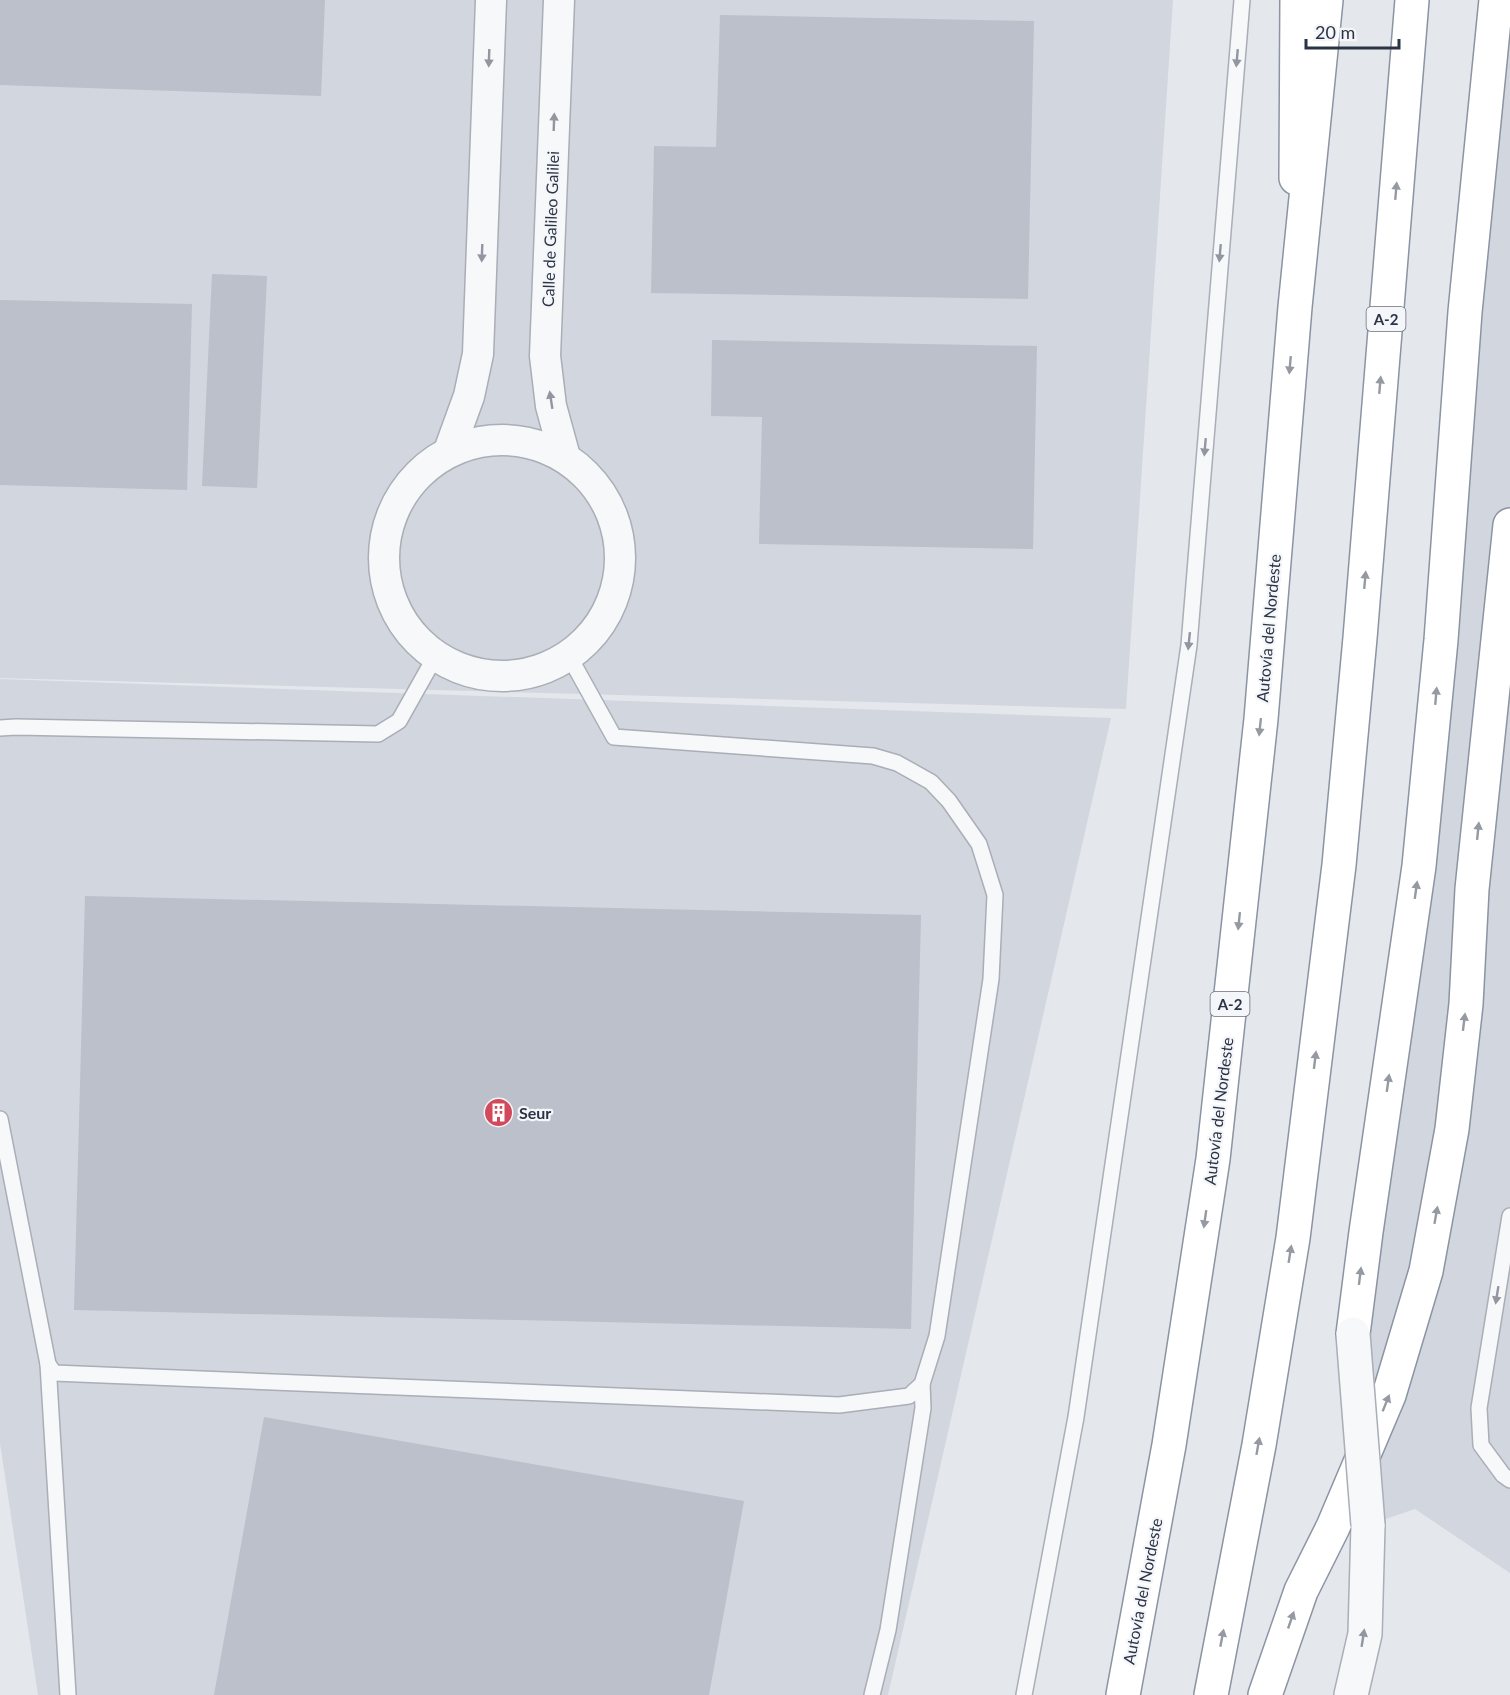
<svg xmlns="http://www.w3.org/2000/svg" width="1510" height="1695" font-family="Lato,sans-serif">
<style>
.built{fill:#d2d6de}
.building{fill:#bbc0ca}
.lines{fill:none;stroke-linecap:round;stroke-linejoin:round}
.service-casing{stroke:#a9aeb7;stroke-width:18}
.minor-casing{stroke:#a9aeb7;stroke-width:33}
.tertiary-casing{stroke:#a9aeb7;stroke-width:36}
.trunk-casing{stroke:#8b94a3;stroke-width:36}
.motorway-casing{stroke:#8b94a3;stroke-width:36}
.service{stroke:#f7f8fa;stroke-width:15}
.minor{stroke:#f7f8fa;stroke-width:30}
.tertiary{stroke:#f7f8fa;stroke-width:33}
.trunk{stroke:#fff;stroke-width:33}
.motorway{stroke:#fff;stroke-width:33}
.tertiary-bridge-casing{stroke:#a9aeb7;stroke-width:36;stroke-linecap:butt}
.tertiary-bridge{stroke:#f7f8fa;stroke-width:33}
.oneway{fill:#9196a0}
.oneway2{fill:#959aa2}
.labels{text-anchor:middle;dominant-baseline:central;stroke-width:4.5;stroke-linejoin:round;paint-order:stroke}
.shield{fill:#f4f6f9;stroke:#676e7b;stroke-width:1.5}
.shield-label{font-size:15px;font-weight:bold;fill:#2b3445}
.street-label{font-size:16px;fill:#2b3445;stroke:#f4f6f9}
.poi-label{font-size:16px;font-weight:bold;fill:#2b3445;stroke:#f4f6f9;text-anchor:start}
</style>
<rect width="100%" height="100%" fill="#e4e7ec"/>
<!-- built -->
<g class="built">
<polygon points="0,0 1173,0 1126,709 0,678"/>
<polygon points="1510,0 1510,1573 1415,1509 1368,1525 1353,1334"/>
<polygon points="0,679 1111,718 888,1695 38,1695 0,1443"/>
</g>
<!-- building -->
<g class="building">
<polygon points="0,0 325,0 321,96 0,85"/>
<polygon points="720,15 1034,21 1028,299 651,293 654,146 716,147"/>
<polygon points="212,274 267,276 257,488 202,486"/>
<polygon points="0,300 192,304 187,490 0,485"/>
<polygon points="712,340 1037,346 1033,549 759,544 762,417 711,416"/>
<polygon points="85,896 921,915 911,1329 74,1310"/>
<polygon points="264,1417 744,1501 709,1695 214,1695"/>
</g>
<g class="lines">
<defs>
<g id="service">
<polyline points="0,728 16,727 378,734 399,721 435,657"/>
<polyline points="0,1119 48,1364 54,1373 839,1405 909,1396 922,1384 937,1336 991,979 995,895 979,844 949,801 931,782 897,763 873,756 614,737 569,656"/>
<polyline points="1510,1216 1479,1408 1481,1445 1503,1475 1510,1480"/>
<polyline points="48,1364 68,1695"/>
<polyline points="872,1695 888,1630 923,1408 922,1384"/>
<polyline points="1024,1695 1076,1417 1189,645 1242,0"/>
</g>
<g id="minor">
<polyline points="559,0 545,356 551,406 565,457"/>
<circle cx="502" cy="558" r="118"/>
<polyline points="449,451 469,396 478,354 491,0"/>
</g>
<polyline id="tertiary" points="1351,1695 1365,1634 1368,1525"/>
<g id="trunk">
<polyline points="1296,178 1297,0"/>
<polyline points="1353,1334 1366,1232 1419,866 1441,640 1465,312 1496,0"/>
<polyline points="1265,1695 1301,1591 1333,1527 1389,1395 1426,1271 1452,1129 1466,1004 1472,889 1510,525"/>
</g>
<g id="motorway">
<polyline points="1123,1695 1169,1445 1213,1159 1261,719 1295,307 1326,0"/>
<polyline points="1211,1695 1259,1445 1293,1238 1339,865 1360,638 1412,0"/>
</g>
</defs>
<!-- service casing -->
<use href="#service" class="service-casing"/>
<!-- minor casing -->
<use href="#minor" class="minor-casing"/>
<!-- tertiary casing -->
<use href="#tertiary" class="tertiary-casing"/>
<!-- trunk casing -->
<use href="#trunk" class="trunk-casing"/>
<!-- motorway casing -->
<use href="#motorway" class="motorway-casing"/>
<!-- service -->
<use href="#service" class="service"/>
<!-- minor -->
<use href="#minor" class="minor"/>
<!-- tertiary -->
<use href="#tertiary" class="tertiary"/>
<!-- trunk -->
<use href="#trunk" class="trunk"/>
<!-- motorway -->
<use href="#motorway" class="motorway"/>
<defs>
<polyline id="tertiary-bridge" points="1353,1334 1368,1525"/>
</defs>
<!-- tertiary-bridge casing -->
<use href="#tertiary-bridge" class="tertiary-bridge-casing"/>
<!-- tertiary-bridge -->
<use href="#tertiary-bridge" class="tertiary-bridge"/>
</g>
<!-- one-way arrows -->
<defs><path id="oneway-solid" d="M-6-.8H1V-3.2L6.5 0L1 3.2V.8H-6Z" transform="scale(1.5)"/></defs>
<g class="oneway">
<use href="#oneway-solid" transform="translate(489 58) rotate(92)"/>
<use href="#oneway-solid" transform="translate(1237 58) rotate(95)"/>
<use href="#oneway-solid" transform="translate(554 122) rotate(-88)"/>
<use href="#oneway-solid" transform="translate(482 253) rotate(92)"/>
<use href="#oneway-solid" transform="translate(1220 253) rotate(95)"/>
<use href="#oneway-solid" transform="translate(551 400) rotate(-99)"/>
<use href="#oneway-solid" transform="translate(1205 447) rotate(95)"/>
<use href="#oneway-solid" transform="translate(1189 641) rotate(96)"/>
<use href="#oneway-solid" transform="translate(1497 1295) rotate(99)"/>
<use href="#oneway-solid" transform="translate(1363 1638) rotate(-81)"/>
</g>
<g class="oneway2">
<use href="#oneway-solid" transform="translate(1396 191) rotate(-85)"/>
<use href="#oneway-solid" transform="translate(1290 365) rotate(95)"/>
<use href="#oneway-solid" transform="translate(1380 385) rotate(-85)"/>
<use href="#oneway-solid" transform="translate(1365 580) rotate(-85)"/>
<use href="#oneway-solid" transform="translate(1436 696) rotate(-85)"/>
<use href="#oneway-solid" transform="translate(1260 727) rotate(96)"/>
<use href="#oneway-solid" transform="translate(1478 831) rotate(-84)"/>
<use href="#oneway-solid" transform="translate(1416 890) rotate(-82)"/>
<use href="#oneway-solid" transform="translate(1239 921) rotate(96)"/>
<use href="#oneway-solid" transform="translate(1464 1022) rotate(-83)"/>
<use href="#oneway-solid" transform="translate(1315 1060) rotate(-83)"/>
<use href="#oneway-solid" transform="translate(1388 1083) rotate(-82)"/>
<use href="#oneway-solid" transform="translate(1436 1215) rotate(-80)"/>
<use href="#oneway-solid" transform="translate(1205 1219) rotate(98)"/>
<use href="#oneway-solid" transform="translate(1290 1254) rotate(-81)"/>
<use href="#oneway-solid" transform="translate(1360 1276) rotate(-83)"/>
<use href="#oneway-solid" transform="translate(1386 1403) rotate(-68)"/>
<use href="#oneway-solid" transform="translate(1258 1446) rotate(-80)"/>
<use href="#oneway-solid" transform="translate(1291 1620) rotate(-71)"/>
<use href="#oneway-solid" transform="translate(1222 1638) rotate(-79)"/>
</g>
<!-- icons -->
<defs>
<symbol id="building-disc" viewBox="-11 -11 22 22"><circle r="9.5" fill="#d1495b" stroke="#f4f6f9"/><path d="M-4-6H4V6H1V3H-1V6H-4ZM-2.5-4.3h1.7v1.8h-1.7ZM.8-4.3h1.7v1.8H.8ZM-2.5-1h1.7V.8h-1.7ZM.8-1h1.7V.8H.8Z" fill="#fff"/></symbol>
</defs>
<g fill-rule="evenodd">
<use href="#building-disc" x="482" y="1096" width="33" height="33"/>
</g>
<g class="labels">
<!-- shield labels -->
<g class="shield">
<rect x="1366.5" y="307" width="39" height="24" rx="4.5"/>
<rect x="1210.5" y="992" width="39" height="24" rx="4.5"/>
</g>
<g class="shield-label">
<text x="1386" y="319">A-2</text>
<text x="1230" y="1004">A-2</text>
</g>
<!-- street labels -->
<g class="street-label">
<text transform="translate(550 229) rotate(-88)">Calle de Galileo Galilei</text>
<text transform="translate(1268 628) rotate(-85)">Autovía del Nordeste</text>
<text transform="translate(1218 1111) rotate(-83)">Autovía del Nordeste</text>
<text transform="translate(1142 1591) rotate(-79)">Autovía del Nordeste</text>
</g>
<!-- poi labels -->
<g class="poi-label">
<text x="519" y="1112">Seur</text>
</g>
</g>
<!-- scale -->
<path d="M1306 39v9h93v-9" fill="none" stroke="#2b3445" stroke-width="3"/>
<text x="1315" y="39" font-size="18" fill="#2b3445" stroke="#f4f6f9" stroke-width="4.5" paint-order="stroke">20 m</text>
</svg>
